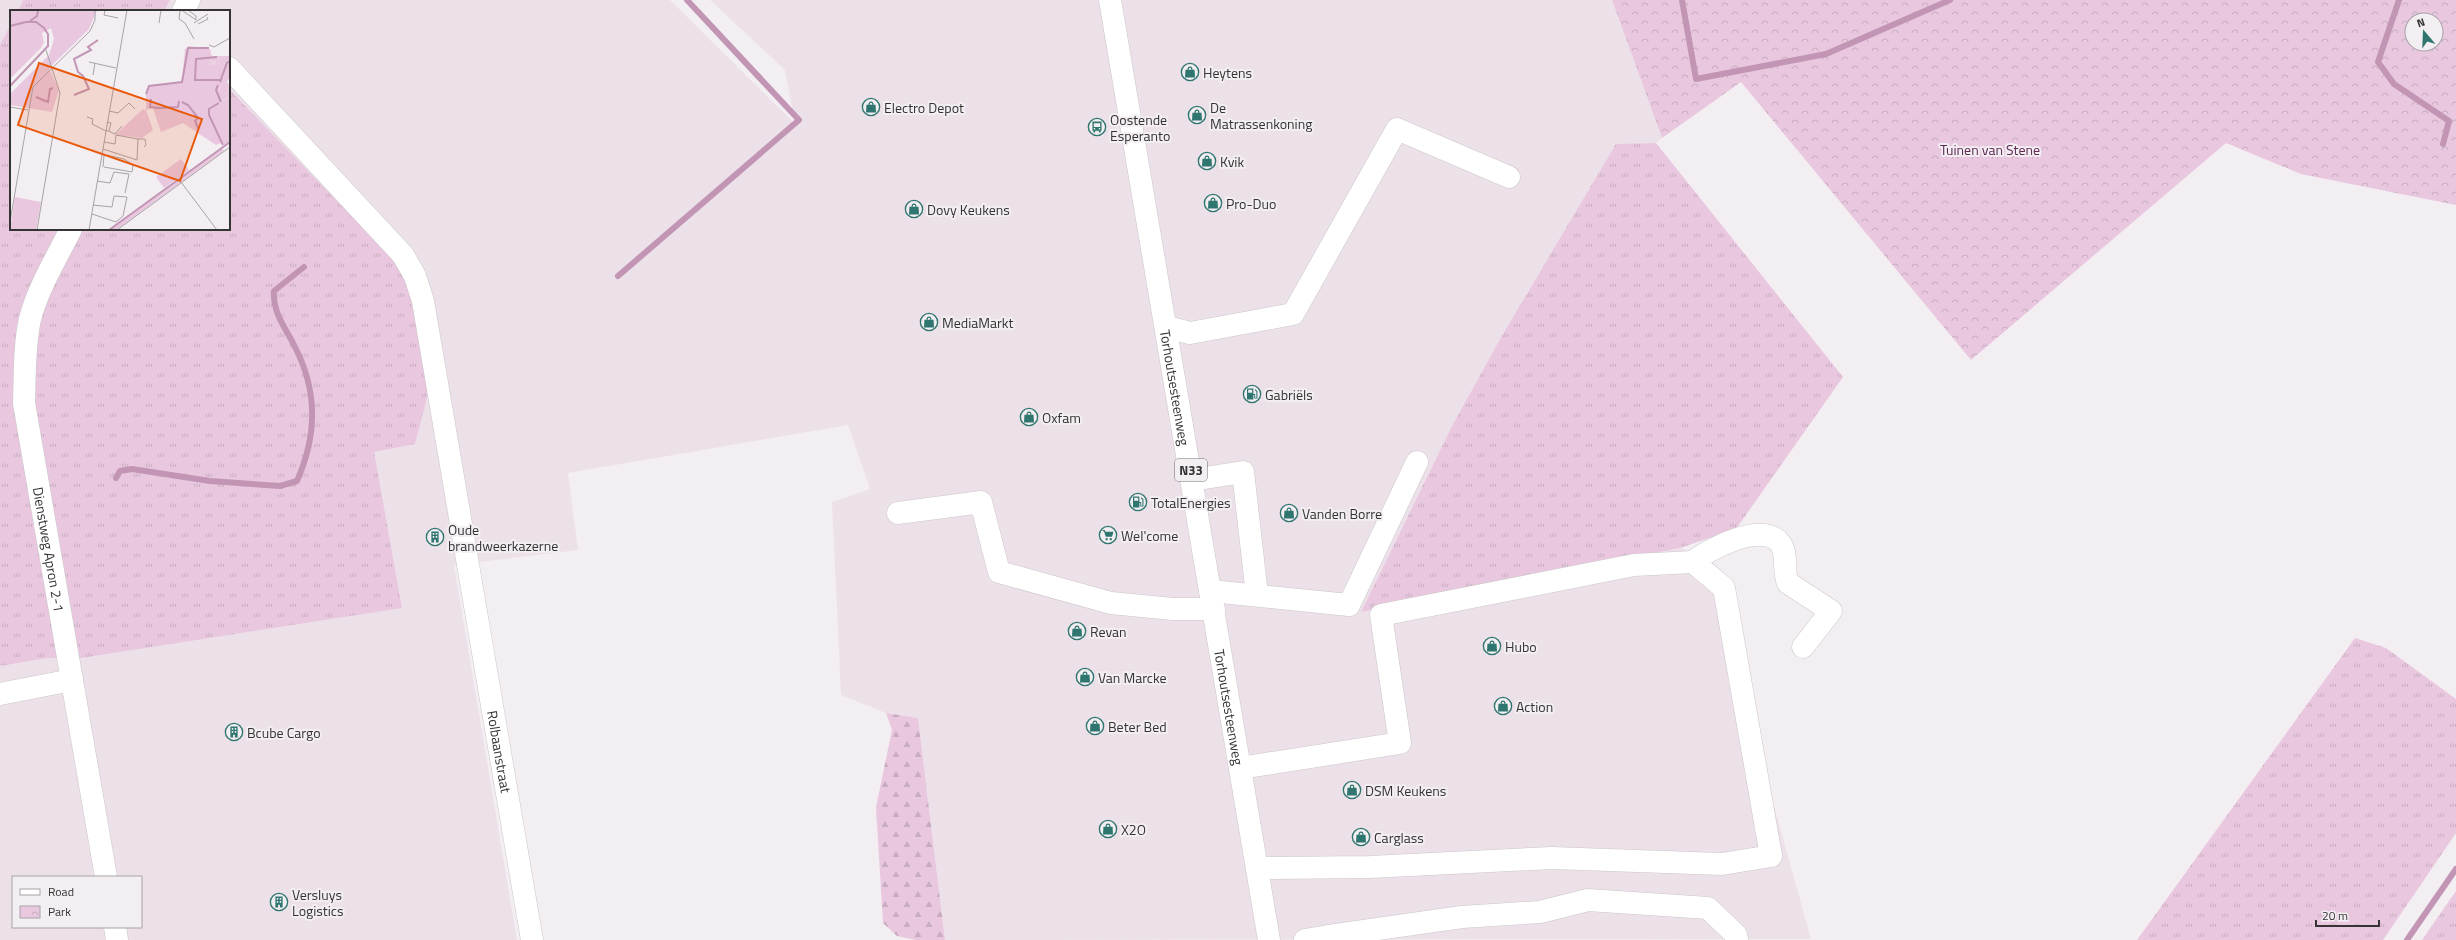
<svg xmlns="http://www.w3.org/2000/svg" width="2456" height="940" font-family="'Titillium Web',sans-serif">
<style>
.built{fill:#ede1e9;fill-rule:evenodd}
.grass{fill:url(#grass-tufts)}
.forest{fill:url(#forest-firs)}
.park{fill:url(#park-crowns);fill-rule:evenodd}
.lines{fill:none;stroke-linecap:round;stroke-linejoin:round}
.stream{stroke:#c295b5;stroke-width:6}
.minor-casing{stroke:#cbc6c9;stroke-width:23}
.major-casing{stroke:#cbc6c9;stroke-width:23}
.minor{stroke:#fff;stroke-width:22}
.major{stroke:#fff;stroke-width:22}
.labels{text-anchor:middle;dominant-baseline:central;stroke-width:4;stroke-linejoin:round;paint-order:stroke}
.shield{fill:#f3eef2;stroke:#6e6b6d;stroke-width:1}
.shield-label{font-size:13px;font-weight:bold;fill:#353334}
.poi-label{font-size:14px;fill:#353334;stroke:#f3eef2;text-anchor:start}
.park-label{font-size:14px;fill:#5f2853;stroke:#f3eef2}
.street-label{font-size:14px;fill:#353334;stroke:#f3eef2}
.inset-river{fill:none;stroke:#c295b5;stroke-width:2}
.inset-road{fill:none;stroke:#a7a3a6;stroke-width:1}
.view{fill:#e8590c;fill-opacity:0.15;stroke:#e8590c;stroke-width:2}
.inset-edge{fill:none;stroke:#353334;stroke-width:2}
</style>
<defs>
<pattern id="grass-tufts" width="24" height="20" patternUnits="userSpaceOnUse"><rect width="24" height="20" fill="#e9c8df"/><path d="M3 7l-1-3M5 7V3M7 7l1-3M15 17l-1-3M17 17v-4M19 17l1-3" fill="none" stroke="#c8acc0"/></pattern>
<pattern id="forest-firs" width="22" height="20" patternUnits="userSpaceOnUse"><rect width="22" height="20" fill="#e9c8df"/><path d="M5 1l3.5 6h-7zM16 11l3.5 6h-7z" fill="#c8acc0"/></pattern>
<pattern id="park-crowns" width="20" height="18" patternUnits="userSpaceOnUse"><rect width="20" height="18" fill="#e9c8df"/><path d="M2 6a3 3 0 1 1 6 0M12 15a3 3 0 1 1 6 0" fill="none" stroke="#c8acc0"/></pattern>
</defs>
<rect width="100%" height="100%" fill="#f3eef2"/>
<!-- built -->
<path class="built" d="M0 0H670L795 124 785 70 710 0H1612L1662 138 1656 143 1616 145 1500 339 1452 426 1361 612 1680 548 1709 559 1732 581 1763 766 1811 939 945 940 918 718 886 713 841 695 832 502 870 489 848 425 568 473 578 550 454 565 517 940H0ZM11 11H229V229H11ZM13 877H141V927H13Z"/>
<!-- grass -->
<g class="grass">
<polygon points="23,0 170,0 164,11 18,11"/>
<polygon points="11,24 11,229 229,229 229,89 386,252 401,271 411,299 428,394 415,444 374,452 402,608 81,658 48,658 0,666 0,45"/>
<polygon points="1656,143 1843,377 1736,529 1680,548 1361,612 1452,426 1500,339 1616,144"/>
<polygon points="2355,638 2386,648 2456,699 2456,833 2383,940 2137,940"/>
<polygon points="2456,891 2456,940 2422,940"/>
</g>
<!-- forest -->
<polygon class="forest" points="886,713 918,718 945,940 916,940 897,936 883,923 876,807 892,730"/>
<!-- park -->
<path class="park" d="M1612 0H2456V205L2301 174 2226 143 1971 360 1741 82 1662 138ZM2412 20H2436V44H2412Z"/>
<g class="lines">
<!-- stream -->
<g class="stream">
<polyline points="1682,0 1696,79 1826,54 1950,0"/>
<polyline points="2399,0 2378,62 2394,84 2449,121 2443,144"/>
<polyline points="618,276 799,120 687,0"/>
<path d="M116 478 120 471 132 469 210 481 280 486 297 481C317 435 318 392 295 347 286 328 272 313 274 291L304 267"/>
<polyline points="2407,940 2456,869"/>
</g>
<defs>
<g id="minor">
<polyline points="183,11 189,0"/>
<path id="s1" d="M229 68 403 255 415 276 423 301 532 940"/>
<path id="s2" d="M71 229C57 257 38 288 30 319 24 346 25 375 24 403L106 877"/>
<polyline points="1167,327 1190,333 1293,314 1397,129 1509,177"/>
<polyline points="1192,480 1243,472 1257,595"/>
<polyline points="898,513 981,502 999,572 1111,603 1173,609 1214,609"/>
<path d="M1693 562C1708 549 1761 522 1779 542 1789 552 1782 571 1788 583L1831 611 1803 647"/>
<polyline points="1211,591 1349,605 1417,462"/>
<polyline points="0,694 72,680"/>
<polyline points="1240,768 1400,743 1381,615 1634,565 1693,562 1724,588 1771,856 1722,864 1552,858 1370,867 1257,868"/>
<polyline points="115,927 117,940"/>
<polyline points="1329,936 1462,917 1540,912 1588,900 1708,908 1736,935 1737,940"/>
<polyline points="1305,940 1329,936 1329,940"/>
</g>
<g id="major">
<path id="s3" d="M1110 0 1269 940"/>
</g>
</defs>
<!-- minor casing -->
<use href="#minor" class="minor-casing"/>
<!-- major casing -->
<use href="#major" class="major-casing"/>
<!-- minor -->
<use href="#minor" class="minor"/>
<!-- major -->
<use href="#major" class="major"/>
</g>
<!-- icons -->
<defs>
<symbol id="shop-ring" viewBox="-11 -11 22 22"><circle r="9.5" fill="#f3eef2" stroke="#2e766f" stroke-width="1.5"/><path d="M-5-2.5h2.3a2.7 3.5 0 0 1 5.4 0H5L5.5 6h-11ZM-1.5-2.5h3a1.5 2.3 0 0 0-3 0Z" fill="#2e766f"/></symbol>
<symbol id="bus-ring" viewBox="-11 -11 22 22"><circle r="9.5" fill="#f3eef2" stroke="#2e766f" stroke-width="1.5"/><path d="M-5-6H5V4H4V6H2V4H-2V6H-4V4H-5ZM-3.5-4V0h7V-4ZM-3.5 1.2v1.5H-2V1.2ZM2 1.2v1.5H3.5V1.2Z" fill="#2e766f"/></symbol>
<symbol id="fuel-ring" viewBox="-11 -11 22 22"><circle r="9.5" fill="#f3eef2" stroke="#2e766f" stroke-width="1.5"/><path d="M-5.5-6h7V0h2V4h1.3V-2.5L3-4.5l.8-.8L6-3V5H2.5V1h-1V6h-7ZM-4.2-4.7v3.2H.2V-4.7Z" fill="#2e766f"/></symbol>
<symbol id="supermarket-ring" viewBox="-11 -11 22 22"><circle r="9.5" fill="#f3eef2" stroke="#2e766f" stroke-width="1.5"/><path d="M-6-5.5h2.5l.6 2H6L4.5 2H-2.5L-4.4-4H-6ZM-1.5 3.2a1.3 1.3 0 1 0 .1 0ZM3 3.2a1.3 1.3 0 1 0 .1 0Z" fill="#2e766f"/></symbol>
<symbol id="building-ring" viewBox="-11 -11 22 22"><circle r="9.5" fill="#f3eef2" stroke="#2e766f" stroke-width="1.5"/><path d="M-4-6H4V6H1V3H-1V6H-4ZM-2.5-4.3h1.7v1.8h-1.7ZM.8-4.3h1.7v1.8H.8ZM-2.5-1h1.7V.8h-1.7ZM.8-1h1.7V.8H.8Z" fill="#2e766f"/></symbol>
</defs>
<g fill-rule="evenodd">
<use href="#shop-ring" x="1180" y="62" width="20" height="20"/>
<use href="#shop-ring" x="861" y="97" width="20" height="20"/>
<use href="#shop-ring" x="1187" y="105" width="20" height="20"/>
<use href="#bus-ring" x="1087" y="117" width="20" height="20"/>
<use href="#shop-ring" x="1197" y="151" width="20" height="20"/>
<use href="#shop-ring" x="1203" y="193" width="20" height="20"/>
<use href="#shop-ring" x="904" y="199" width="20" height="20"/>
<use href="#shop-ring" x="919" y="312" width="20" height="20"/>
<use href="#fuel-ring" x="1242" y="384" width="20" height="20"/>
<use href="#shop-ring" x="1019" y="407" width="20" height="20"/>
<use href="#fuel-ring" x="1128" y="492" width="20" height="20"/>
<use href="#shop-ring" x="1279" y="503" width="20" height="20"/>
<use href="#supermarket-ring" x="1098" y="525" width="20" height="20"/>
<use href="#building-ring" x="425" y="527" width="20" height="20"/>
<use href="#shop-ring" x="1067" y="621" width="20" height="20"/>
<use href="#shop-ring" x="1482" y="636" width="20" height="20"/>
<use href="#shop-ring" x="1075" y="667" width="20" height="20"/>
<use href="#shop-ring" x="1493" y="696" width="20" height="20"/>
<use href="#shop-ring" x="1085" y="716" width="20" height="20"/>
<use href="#building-ring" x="224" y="722" width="20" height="20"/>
<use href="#shop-ring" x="1342" y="780" width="20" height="20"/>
<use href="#shop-ring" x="1098" y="819" width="20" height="20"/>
<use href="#shop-ring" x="1351" y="827" width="20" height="20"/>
<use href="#building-ring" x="269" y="892" width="20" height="20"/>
</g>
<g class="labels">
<!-- shield labels -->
<rect class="shield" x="1175" y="459" width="32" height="22" rx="3"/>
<g class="shield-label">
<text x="1191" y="470">N33</text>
</g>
<!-- poi labels -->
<g class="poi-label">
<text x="1203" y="72">Heytens</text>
<text x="884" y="107">Electro Depot</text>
<text x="1210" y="107">De<tspan x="1210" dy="16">Matrassenkoning</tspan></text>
<text x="1110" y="119">Oostende<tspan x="1110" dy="16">Esperanto</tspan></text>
<text x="1220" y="161">Kvik</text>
<text x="1226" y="203">Pro-Duo</text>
<text x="927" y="209">Dovy Keukens</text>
<text x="942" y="322">MediaMarkt</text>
<text x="1265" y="394">Gabriëls</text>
<text x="1042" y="417">Oxfam</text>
<text x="1151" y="502">TotalEnergies</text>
<text x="1302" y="513">Vanden Borre</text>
<text x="448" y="529">Oude<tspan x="448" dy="16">brandweerkazerne</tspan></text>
<text x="1121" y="535">Wel'come</text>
<text x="1090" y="631">Revan</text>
<text x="1505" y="646">Hubo</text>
<text x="1098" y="677">Van Marcke</text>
<text x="1516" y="706">Action</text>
<text x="1108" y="726">Beter Bed</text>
<text x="247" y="732">Bcube Cargo</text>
<text x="1365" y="790">DSM Keukens</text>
<text x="1121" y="829">X2O</text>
<text x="1374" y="837">Carglass</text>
<text x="292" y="894">Versluys<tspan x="292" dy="16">Logistics</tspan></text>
</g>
<!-- park labels -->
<g class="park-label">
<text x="1990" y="149">Tuinen van Stene</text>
</g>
<!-- street labels -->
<g class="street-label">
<text stroke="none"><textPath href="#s3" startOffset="393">Torhoutsesteenweg</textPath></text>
<text stroke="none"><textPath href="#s2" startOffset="332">Dienstweg Apron 2-1</textPath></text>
<text stroke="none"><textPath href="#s3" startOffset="717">Torhoutsesteenweg</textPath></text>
<text stroke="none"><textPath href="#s1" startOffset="763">Rolbaanstraat</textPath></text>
</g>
</g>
<!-- overview -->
<g transform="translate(10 10)">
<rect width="220" height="220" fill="#f3eef2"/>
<path d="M0 0H87L79 19 39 58 49 80 42 102 0 95 1 83 39 45 44 29 41 18 32 23 34 32 31 38 0 69ZM220 86V131L214 135 200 106V100ZM133 99 136 100 143 120 132 128 105 125ZM212 138 214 141 106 220H100ZM171 149 179 160 154 178 146 167ZM5 187 31 192 26 220H0Z" fill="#e9c8df"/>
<path d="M208 46 210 56 205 50 204 56 202 50 198 55 194 51 192 55 185 48Z" fill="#e9c8df"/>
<path d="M179 36 200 39 202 47 186 48 192 55 195 50 199 55 201 50 204 56 206 50 210 55 208 46H220V61L209 79 217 84 220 77V86L199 99 198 103 210 127 211 133 206 135 173 113 151 122 143 98 136 100V84L140 76 172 72 175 39Z" fill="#e9c8df"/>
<path d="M218 60 220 67 217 72 220 77 217 84 209 80Z" fill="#e9c8df"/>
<path class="inset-river" d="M20 11 27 6 28 0M0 16 16 12M207 47 186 49 185 70H211L210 72M73 66 68 62 64 49 81 40 78 37 88 30M211 69 217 53 220 51M208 75 206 80 211 92M0 76 38 36V24L34 18 26 12H16M136 84 139 76 172 72 178 38H199M64 85 79 79 73 66M26 87 38 92 40 79 43 78M141 89 140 97 149 98 168 97 169 91M172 92 178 95 188 108 185 111 188 118M209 93 199 99V105L213 135M99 220 220 132"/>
<path class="inset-road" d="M95 0 94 5 108 8M170 1 169 9 175 13 184 29M173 1 186 10V6L178 0M149 13 151 0M184 13 198 4M188 14 198 9 197 7M199 35 204 37 220 28M79 52 106 58M83 65 85 53M0 97 18 100M99 101 108 103 119 93 125 99M77 107 83 109 82 114 96 121M97 112 101 113 99 121M96 120 105 124 112 116M128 129H135L136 135 134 137M93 139 127 150 128 129 106 125 105 134 94 132M93 157 94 145M94 157 122 162 123 155 114 149 96 145M87 171 100 173 104 162 119 164 115 183M171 172 207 220M82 204 106 212 113 206 117 187 104 186 102 197 83 195M0 212 23 77 80 21 85 10V0M27 220 50 83 36 40M79 220 117 0M107 220 220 137"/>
<path class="view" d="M29 53 192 109 170 171 8 115Z"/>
<rect width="220" height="220" class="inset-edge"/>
</g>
<!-- legend -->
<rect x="12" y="876" width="130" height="52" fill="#f3eef2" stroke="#a7a3a6"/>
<rect x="20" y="889" width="20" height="6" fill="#ffffff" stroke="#a7a3a6"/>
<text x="48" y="896" font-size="12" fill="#353334">Road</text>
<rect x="20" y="906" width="20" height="12" fill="url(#park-crowns)" stroke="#a7a3a6"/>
<text x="48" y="916" font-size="12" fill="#353334">Park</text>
<!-- north arrow -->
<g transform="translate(2424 32) rotate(341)"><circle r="19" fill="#f3eef2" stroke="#a7a3a6"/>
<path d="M0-3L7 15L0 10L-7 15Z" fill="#2e766f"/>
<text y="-6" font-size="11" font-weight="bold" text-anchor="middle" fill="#353334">N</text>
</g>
<!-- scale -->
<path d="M2316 920v6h63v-6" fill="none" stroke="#353334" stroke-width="2"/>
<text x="2322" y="920" font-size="12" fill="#353334" stroke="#f3eef2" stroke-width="3" paint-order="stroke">20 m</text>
</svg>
